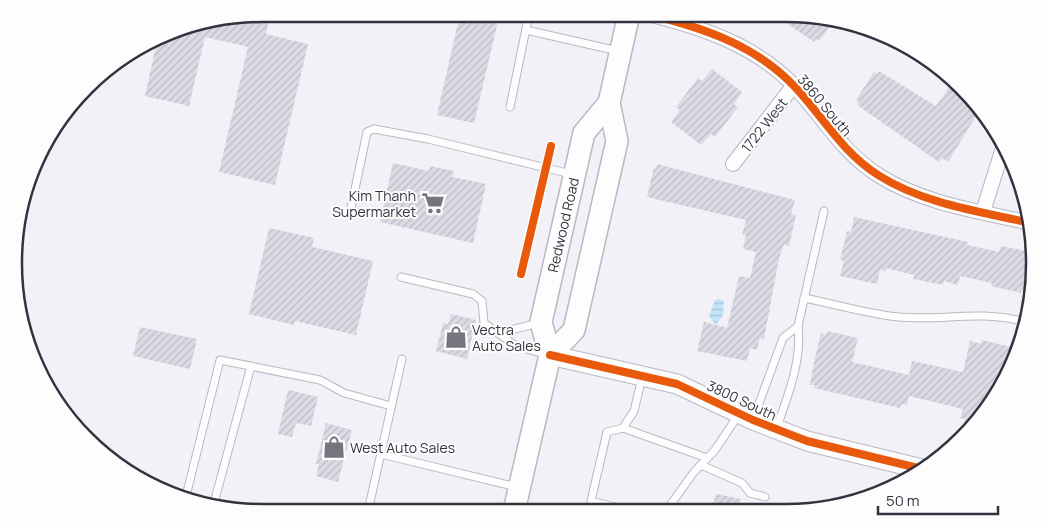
<svg xmlns="http://www.w3.org/2000/svg" width="1048" height="526" font-family="Manrope,sans-serif">
<style>
.water{fill:url(#water-rules)}
.building{fill:url(#building-hatch)}
.lines{fill:none;stroke-linecap:round;stroke-linejoin:round}
.lane-casing{stroke:#bab8c2;stroke-width:9}
.street-casing{stroke:#bab8c2;stroke-width:16}
.secondary-casing{stroke:#bab8c2;stroke-width:21}
.primary-casing{stroke:#bab8c2;stroke-width:24}
.lane{stroke:#fdfdfe;stroke-width:7}
.street{stroke:#fdfdfe;stroke-width:14}
.secondary{stroke:#fdfdfe;stroke-width:19}
.primary{stroke:#fdfdfe;stroke-width:21}
.cycleway-casing{stroke:#fdfdfd;stroke-width:11}
.cycleway{stroke:#e8590c;stroke-width:8}
.labels{text-anchor:middle;dominant-baseline:central;stroke-width:4;stroke-linejoin:round;paint-order:stroke}
.street-label{font-size:14px;fill:#34323e;stroke:#fdfdfd}
.poi-label{font-size:14px;fill:#34323e;stroke:#fdfdfd;text-anchor:start}
.rim{fill:none;stroke:#34323e;stroke-width:2.5}
</style>
<defs>
<pattern id="water-rules" width="6" height="5" patternUnits="userSpaceOnUse" patternTransform="scale(1.25)"><rect width="6" height="5" fill="#c3e3f8"/><path d="M0 2.5h6" fill="none" stroke="#a8c3d6"/></pattern>
<pattern id="building-hatch" width="6" height="6" patternUnits="userSpaceOnUse" patternTransform="scale(1.25)"><rect width="6" height="6" fill="#dcdae4"/><path d="M-1 1l2-2M0 6l6-6M5 7l2-2" fill="none" stroke="#bdbcc5"/></pattern>
</defs>
<rect width="100%" height="100%" fill="#f2f1f8"/>
<!-- water -->
<polygon class="water" points="719,299 724,301 723,315 716,325 709,316 715,300"/>
<!-- building -->
<g class="building">
<polygon points="460,14 498,21 474,123 437,115"/>
<polygon points="773,14 801,14 832,23 820,41 816,39 814,42"/>
<polygon points="254,15 269,19 266,34 308,44 275,185 219,172 248,47 205,37 189,106 145,96 157,41 183,27"/>
<polygon points="712,69 742,92 734,104 738,107 715,137 711,134 701,145 671,122 680,110 676,107 698,78 702,81"/>
<polygon points="879,71 936,106 952,83 972,98 979,111 948,162 942,158 939,162 857,105 859,102 856,100 874,72 877,74"/>
<polygon points="393,163 429,171 430,166 454,171 452,177 486,184 473,243 380,222"/>
<polygon points="657,164 795,200 791,214 796,215 789,246 784,244 779,258 764,339 760,338 757,350 750,348 747,361 697,351 704,322 727,328 739,276 750,278 756,252 743,249 746,235 742,235 746,220 647,197 654,168 656,169"/>
<polygon points="854,217 968,242 967,245 999,252 1001,246 1030,252 1034,279 1030,291 1022,289 1021,293 991,286 992,283 960,276 958,285 944,281 943,285 913,279 914,275 886,268 885,271 880,270 877,284 840,276 844,261 840,260 847,231 851,232"/>
<polygon points="269,228 314,238 312,247 373,261 356,335 295,321 294,325 249,314"/>
<polygon points="451,314 476,320 467,359 436,351 443,323 448,324"/>
<polygon points="140,327 197,339 190,369 133,356"/>
<polygon points="827,331 858,338 852,362 909,375 912,361 963,372 970,341 981,344 982,340 1015,348 1009,373 983,415 961,436 965,419 960,418 963,409 909,396 907,405 901,404 900,408 814,388 815,385 810,385 814,362 821,333 826,335"/>
<polygon points="288,390 318,397 311,426 296,423 292,437 278,434"/>
<polygon points="326,423 352,430 338,482 316,476 319,464 316,464"/>
<polygon points="716,494 741,499 739,510 712,510"/>
</g>
<g class="lines">
<defs>
<g id="lane">
<polyline points="526,30 618,51"/>
<polyline points="510,107 529,14"/>
<polyline points="351,208 367,132 374,129 428,139 571,174"/>
<polyline points="401,277 473,294 482,301 484,323 516,346 545,354"/>
<path d="M804 298C835 304 868 314 899 317 943 321 977 310 1022 321"/>
<polyline points="498,333 539,323"/>
<polyline points="753,420 783,338 798,326"/>
<path d="M777 427C788 395 802 361 798 326L824 211"/>
<polyline points="623,428 707,458"/>
<polyline points="381,454 517,487"/>
<polyline points="701,465 742,483 750,493 765,497"/>
<polyline points="186,496 220,360 320,380 344,393 391,406"/>
<polyline points="214,503 251,366"/>
<polyline points="368,511 402,359"/>
<polyline points="631,511 591,501 607,432 623,428 634,411 642,378"/>
<polyline points="666,511 694,472 715,450 739,414"/>
</g>
<g id="street">
<path d="M647 14C701 27 756 45 795 87 824 118 841 151 878 175 922 203 976 211 1026 222"/>
<polyline points="733,164 794,85"/>
<polyline points="983,212 1002,151"/>
</g>
<polyline id="secondary" points="550,355 677,384 753,420 807,441 922,469"/>
<g id="primary">
<polyline points="550,355 574,330 617,141 609,103 629,14"/>
<polyline points="514,511 550,355 541,322 584,133 609,103"/>
</g>
</defs>
<!-- lane casing -->
<use href="#lane" class="lane-casing"/>
<!-- street casing -->
<use href="#street" class="street-casing"/>
<!-- secondary casing -->
<use href="#secondary" class="secondary-casing"/>
<!-- primary casing -->
<use href="#primary" class="primary-casing"/>
<!-- lane -->
<use href="#lane" class="lane"/>
<!-- street -->
<use href="#street" class="street"/>
<!-- secondary -->
<use href="#secondary" class="secondary"/>
<!-- primary -->
<use href="#primary" class="primary"/>
<defs>
<g id="cycleway">
<path d="M647 14C701 27 756 45 795 87 824 118 841 151 878 175 922 203 976 211 1026 222"/>
<polyline points="521,274 551,146"/>
<polyline points="550,355 677,384 753,420 807,441 922,469"/>
</g>
</defs>
<!-- cycleway casing -->
<use href="#cycleway" class="cycleway-casing"/>
<!-- cycleway -->
<use href="#cycleway" class="cycleway"/>
</g>
<!-- icons -->
<defs>
<symbol id="supermarket-bare" viewBox="-9 -9 18 18"><path d="M-6-5.5h2.5l.6 2H6L4.5 2H-2.5L-4.4-4H-6ZM-1.5 3.2a1.3 1.3 0 1 0 .1 0ZM3 3.2a1.3 1.3 0 1 0 .1 0Z" fill="#76757f" stroke="#fdfdfd" stroke-width="2.5" paint-order="stroke"/></symbol>
<symbol id="shop-bare" viewBox="-9 -9 18 18"><path d="M-5-2.5h2.3a2.7 3.5 0 0 1 5.4 0H5L5.5 6h-11ZM-1.5-2.5h3a1.5 2.3 0 0 0-3 0Z" fill="#76757f" stroke="#fdfdfd" stroke-width="2.5" paint-order="stroke"/></symbol>
</defs>
<g fill-rule="evenodd">
<use href="#supermarket-bare" x="417" y="187" width="32" height="32"/>
<use href="#shop-bare" x="440" y="321" width="32" height="32"/>
<use href="#shop-bare" x="318" y="431" width="32" height="32"/>
</g>
<g class="labels">
<!-- street labels -->
<g class="street-label">
<text transform="translate(825 105) rotate(50)">3860 South</text>
<text transform="translate(764 125) rotate(-52)">1722 West</text>
<text transform="translate(563 225) rotate(-77)">Redwood Road</text>
<text transform="translate(742 400) rotate(25)">3800 South</text>
</g>
<!-- poi labels -->
<g class="poi-label">
<text x="416" y="195" text-anchor="end">Kim Thanh<tspan x="416" dy="16">Supermarket</tspan></text>
<text x="472" y="329">Vectra<tspan x="472" dy="16">Auto Sales</tspan></text>
<text x="350" y="447">West Auto Sales</text>
</g>
</g>
<!-- crop -->
<path d="M0 0H1048V526H0ZM262 22H786A240 240 0 0 1 1026 262V264A240 240 0 0 1 786 504H262A240 240 0 0 1 22 264V262A240 240 0 0 1 262 22Z" fill="#fdfdfd" fill-rule="evenodd"/>
<path class="rim" d="M262 22H786A240 240 0 0 1 1026 262V264A240 240 0 0 1 786 504H262A240 240 0 0 1 22 264V262A240 240 0 0 1 262 22Z"/>
<!-- scale -->
<path d="M878 506v8h120v-8" fill="none" stroke="#34323e" stroke-width="2.5"/>
<text x="886" y="506" font-size="15" fill="#34323e" stroke="#fdfdfd" stroke-width="4" paint-order="stroke">50 m</text>
</svg>
